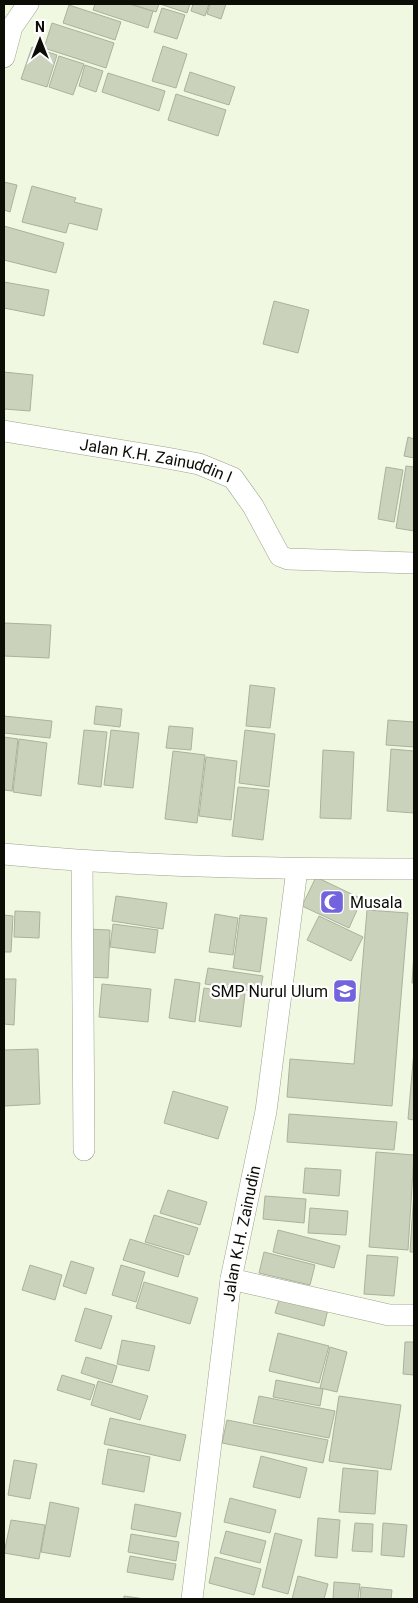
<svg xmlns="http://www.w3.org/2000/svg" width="418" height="1603" font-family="Roboto,sans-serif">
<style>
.building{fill:#cad2bb;stroke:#aab29c}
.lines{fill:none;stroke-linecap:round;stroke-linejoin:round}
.street-casing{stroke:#9ba38d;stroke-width:22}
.street{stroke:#fff;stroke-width:21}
.labels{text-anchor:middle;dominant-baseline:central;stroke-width:4.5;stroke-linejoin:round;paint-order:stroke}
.street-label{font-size:16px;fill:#0b0d06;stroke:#fff}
.poi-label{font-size:16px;fill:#0b0d06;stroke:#fff;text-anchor:start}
</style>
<rect width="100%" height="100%" fill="#f0f8e1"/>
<!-- building -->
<g class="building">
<polygon points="95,4 129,4 153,11 148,28 93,10"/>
<polygon points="131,4 159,4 156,12"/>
<polygon points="160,4 190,4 187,13"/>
<polygon points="193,4 209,4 205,16 191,11"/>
<polygon points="210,4 226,4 221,19 207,14"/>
<polygon points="69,5 121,22 115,40 63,23"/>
<polygon points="162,8 185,15 177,39 154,32"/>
<polygon points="52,23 114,43 106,68 44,48"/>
<polygon points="163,46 187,54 176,88 152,81"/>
<polygon points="32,47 57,55 47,87 21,79"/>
<polygon points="59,56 84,64 73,95 49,87"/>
<polygon points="85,65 103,71 96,92 79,86"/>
<polygon points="190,72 235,87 229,105 184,91"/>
<polygon points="108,73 165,91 159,111 102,92"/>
<polygon points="176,94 226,110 218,136 168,120"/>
<polygon points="4,182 17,185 10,212 4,210"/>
<polygon points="32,186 76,198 74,202 102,209 97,230 69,223 66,233 22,222"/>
<polygon points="4,226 64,243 56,273 4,260"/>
<polygon points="4,282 49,290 44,316 4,308"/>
<polygon points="274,301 309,310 298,353 263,344"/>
<polygon points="4,372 33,375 30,411 4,409"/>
<polygon points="408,437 414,439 414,458 404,456"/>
<polygon points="406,466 414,467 414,531 396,528"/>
<polygon points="386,467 403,470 394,522 378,519"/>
<polygon points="4,623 51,625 49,658 4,656"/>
<polygon points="250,685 275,688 270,728 246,726"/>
<polygon points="96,706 122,709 120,727 94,724"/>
<polygon points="4,716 52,721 50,738 4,733"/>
<polygon points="388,720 414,722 414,747 386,745"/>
<polygon points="169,726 193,728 191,750 166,748"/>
<polygon points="84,730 107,732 101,787 78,784"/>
<polygon points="111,730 139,733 133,788 104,785"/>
<polygon points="245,730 275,734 269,787 239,783"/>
<polygon points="4,737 18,739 12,791 4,790"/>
<polygon points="19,739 47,743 41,796 13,792"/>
<polygon points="391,749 414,751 414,813 387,811"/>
<polygon points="323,750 354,752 351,819 320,818"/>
<polygon points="173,751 205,755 197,823 165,819"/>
<polygon points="206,757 237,761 231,820 199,816"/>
<polygon points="238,787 269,790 263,840 232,836"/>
<polygon points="316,877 362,899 349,928 302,906"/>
<polygon points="116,896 167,903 163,929 112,921"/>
<polygon points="367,910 408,913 392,1106 287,1097 290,1059 354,1064"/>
<polygon points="15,911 40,912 39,938 14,937"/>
<polygon points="215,914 238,918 233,955 209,952"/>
<polygon points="4,915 13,916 11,952 4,952"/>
<polygon points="240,915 267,918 260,972 233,968"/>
<polygon points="319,916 363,937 351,961 307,940"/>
<polygon points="113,924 158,930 155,953 110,947"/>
<polygon points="86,929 110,930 108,978 84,977"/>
<polygon points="414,952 414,983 412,983"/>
<polygon points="208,968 263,976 260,992 205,984"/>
<polygon points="4,979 16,979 14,1025 4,1024"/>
<polygon points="175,979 200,983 195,1022 169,1018"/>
<polygon points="102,984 151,989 148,1022 99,1017"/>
<polygon points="204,988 245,994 241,1027 199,1021"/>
<polygon points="38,1049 40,1104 4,1106 4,1050"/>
<polygon points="414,1051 414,1120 408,1119"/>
<polygon points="173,1091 228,1107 218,1139 164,1123"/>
<polygon points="289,1114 397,1122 394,1150 287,1142"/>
<polygon points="376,1152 414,1155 408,1250 369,1247"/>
<polygon points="305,1168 341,1170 339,1196 303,1193"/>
<polygon points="168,1190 207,1202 200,1225 160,1213"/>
<polygon points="414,1191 414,1252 410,1252"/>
<polygon points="265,1196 306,1199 304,1223 263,1219"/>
<polygon points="310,1208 348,1211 346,1235 308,1233"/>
<polygon points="154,1215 198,1228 189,1255 145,1242"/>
<polygon points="278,1230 340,1246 334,1268 273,1252"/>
<polygon points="130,1239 184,1256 178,1277 123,1260"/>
<polygon points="264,1252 315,1265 310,1285 259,1273"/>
<polygon points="367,1255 398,1257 394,1296 364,1294"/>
<polygon points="71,1261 94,1268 86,1294 63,1286"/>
<polygon points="30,1265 62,1275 55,1300 22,1290"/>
<polygon points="121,1265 145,1272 136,1302 112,1295"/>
<polygon points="144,1282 198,1298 190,1324 136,1308"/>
<polygon points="281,1293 329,1305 324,1326 275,1313"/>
<polygon points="85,1308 112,1316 101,1349 75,1341"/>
<polygon points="278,1333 329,1346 319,1383 269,1371"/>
<polygon points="122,1340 155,1346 149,1371 117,1364"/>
<polygon points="405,1342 414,1342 414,1375 403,1374"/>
<polygon points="330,1347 347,1352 337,1392 320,1388"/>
<polygon points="86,1357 117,1366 112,1383 81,1373"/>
<polygon points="62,1375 95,1385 90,1400 57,1390"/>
<polygon points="276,1380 323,1389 320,1406 273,1397"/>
<polygon points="98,1381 148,1396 140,1420 91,1405"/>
<polygon points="259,1396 335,1411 329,1438 253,1423"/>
<polygon points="339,1396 401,1405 391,1470 329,1461"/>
<polygon points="110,1418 186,1435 180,1461 104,1444"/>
<polygon points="227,1420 328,1440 323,1463 222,1443"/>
<polygon points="108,1449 150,1457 144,1492 102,1484"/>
<polygon points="261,1456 307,1468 300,1498 253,1487"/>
<polygon points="14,1460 37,1464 30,1499 8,1495"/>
<polygon points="343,1468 378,1471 375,1514 339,1512"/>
<polygon points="230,1498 276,1510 270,1533 224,1522"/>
<polygon points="50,1502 79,1508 70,1557 41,1552"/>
<polygon points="135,1504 181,1513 176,1537 131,1529"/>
<polygon points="318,1518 340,1520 337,1558 315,1556"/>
<polygon points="11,1520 45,1525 39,1559 4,1553"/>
<polygon points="355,1523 373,1524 372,1552 352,1551"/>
<polygon points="383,1523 407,1525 404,1557 381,1555"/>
<polygon points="226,1531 266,1541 260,1563 220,1553"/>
<polygon points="275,1533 302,1540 288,1594 262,1587"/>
<polygon points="131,1534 179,1542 176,1561 128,1552"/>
<polygon points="130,1556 176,1564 173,1580 127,1572"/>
<polygon points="215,1557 261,1569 254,1595 209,1583"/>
<polygon points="298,1576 328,1584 324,1599 292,1599"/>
<polygon points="334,1582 360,1584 358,1599 333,1599"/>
<polygon points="361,1587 392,1590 391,1599 360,1599"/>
<polygon points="124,1596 145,1599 124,1599"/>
</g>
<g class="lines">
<defs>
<g id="street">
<polyline points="4,57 12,27 28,4"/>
<path id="s1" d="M4 431 167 458 199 464 233 478 253 506 280 556 288 559 414 563"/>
<path d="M4 854C140 867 277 869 414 869"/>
<polyline points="82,861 84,1150"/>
<polyline points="231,1279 389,1315 414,1315"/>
<path id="s2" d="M192 1599 231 1279 266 1111 297 869"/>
</g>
</defs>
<!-- street casing -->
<use href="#street" class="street-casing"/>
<!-- street -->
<use href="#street" class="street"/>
</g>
<!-- icons -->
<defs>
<symbol id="mosque-square" viewBox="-11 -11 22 22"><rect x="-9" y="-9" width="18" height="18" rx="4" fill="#7364de" stroke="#fff"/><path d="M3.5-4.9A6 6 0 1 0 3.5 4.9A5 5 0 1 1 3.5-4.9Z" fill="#fff"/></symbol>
<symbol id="school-square" viewBox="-11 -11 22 22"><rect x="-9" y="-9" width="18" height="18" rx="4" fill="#7364de" stroke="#fff"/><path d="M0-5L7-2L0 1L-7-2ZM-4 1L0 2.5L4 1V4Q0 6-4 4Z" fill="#fff"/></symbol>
</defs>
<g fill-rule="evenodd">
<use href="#mosque-square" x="318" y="888" width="28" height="28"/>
<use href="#school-square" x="331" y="977" width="28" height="28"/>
</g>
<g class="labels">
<!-- street labels -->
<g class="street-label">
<text stroke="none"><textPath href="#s1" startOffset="155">Jalan K.H. Zainuddin I</textPath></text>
<text stroke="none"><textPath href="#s2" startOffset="369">Jalan K.H. Zainudin</textPath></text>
</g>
<!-- poi labels -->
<g class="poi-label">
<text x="350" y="902">Musala</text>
<text x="328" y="991" text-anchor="end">SMP Nurul Ulum</text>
</g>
</g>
<!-- border -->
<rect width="418" height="1603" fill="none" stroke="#0b0d06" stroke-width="10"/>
<!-- north arrow -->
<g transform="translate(40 40)" stroke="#ffffff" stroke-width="4" paint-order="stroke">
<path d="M0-4L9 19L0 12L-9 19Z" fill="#0b0d06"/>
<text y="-8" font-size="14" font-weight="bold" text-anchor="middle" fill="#0b0d06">N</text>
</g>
</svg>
